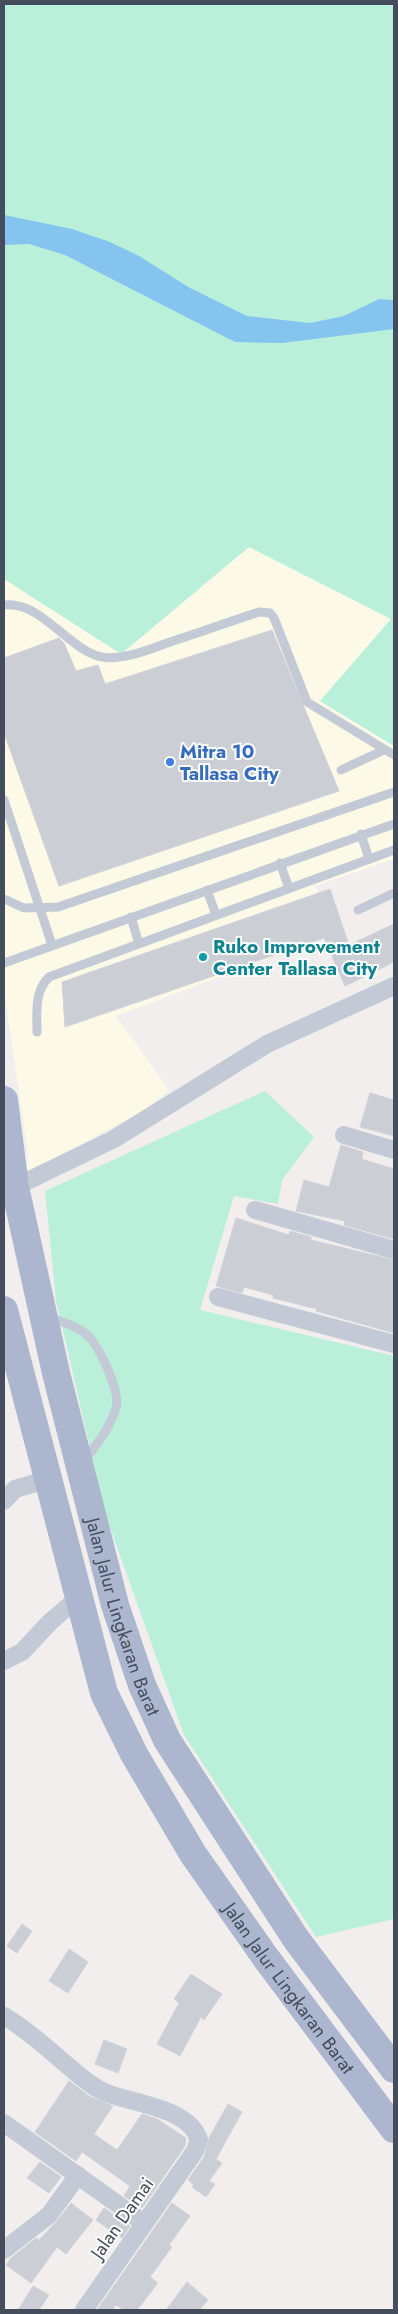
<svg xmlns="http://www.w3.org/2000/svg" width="398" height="2314" font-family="Jost,sans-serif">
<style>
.commercial{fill:#fcfae6}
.green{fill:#baf0da}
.water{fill:#85c4ef}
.building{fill:#ccced6;stroke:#d1d2da}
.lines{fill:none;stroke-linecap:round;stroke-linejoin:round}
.lane{stroke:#c3cad6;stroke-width:9}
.street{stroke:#c3cad6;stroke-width:18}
.primary{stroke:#acb6ce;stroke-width:28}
.shop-dot{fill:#3f7fe0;stroke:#fff;stroke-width:2}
.culture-dot{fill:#0f9aa8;stroke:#fff;stroke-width:2}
.labels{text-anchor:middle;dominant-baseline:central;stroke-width:4;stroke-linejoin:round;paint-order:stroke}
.shop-label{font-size:19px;font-weight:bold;fill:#366cbe;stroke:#fff;text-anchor:start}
.culture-label{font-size:19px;font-weight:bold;fill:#0d838f;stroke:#fff;text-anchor:start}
.street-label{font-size:19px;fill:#454d5c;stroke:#fff}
</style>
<rect width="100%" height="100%" fill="#f1eeed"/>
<!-- commercial -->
<polygon class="commercial" points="249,547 391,619 320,701 394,746 394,859 315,886 339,932 116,1016 169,1090 144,1110 28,1173 27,1147 4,990 4,579 121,654"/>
<!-- green -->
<g class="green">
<polygon points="4,4 394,4 394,746 320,701 391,619 249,547 121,654 4,579"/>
<polygon points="265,1091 314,1137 282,1180 278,1204 234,1196 200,1310 394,1356 394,1919 316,1937 184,1735 105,1513 56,1300 45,1191"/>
</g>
<!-- water -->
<polygon class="water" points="4,215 72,229 110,242 139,256 190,288 247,316 310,323 344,316 379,299 394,300 394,329 282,343 235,342 65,255 29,244 4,245"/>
<!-- building -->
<g class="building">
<polygon points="272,630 339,791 59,886 4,733 4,658 59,638 64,643 76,671 98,665 105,684"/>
<polygon points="330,889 349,945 394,924 394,962 345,986 324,938 65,1027 62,982"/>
<polygon points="370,1093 394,1100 394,1136 360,1127"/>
<polygon points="341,1145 363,1152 362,1159 394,1169 394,1239 344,1225 345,1221 296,1211 304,1180 329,1187"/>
<polygon points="236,1218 289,1235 290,1231 311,1237 311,1240 394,1260 394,1333 316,1311 317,1309 273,1298 273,1295 244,1287 242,1293 216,1286"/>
<polygon points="22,1924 32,1931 17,1953 7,1946"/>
<polygon points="69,1949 88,1962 68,1993 49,1981"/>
<polygon points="191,1974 222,1994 204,2020 201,2017 180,2056 157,2044 179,2003 174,1999"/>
<polygon points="104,2040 127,2049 118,2073 95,2064"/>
<polygon points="69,2081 89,2096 113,2106 94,2134 117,2150 142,2114 157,2119 186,2138 185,2146 142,2208 124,2196 130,2186 82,2152 76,2161 35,2132"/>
<polygon points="228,2104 242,2112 216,2159 222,2163 209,2181 215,2184 206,2197 192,2187 194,2185 188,2180 204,2157 209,2138"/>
<polygon points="40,2162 61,2177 49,2193 27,2178"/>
<polygon points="71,2203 93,2220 66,2254 57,2247 31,2283 6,2265 11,2258 36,2238 39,2240 57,2221"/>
<polygon points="172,2203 190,2216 169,2245 172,2247 150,2277 158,2283 137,2310 124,2310 116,2305 112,2310 97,2310"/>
<polygon points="104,2208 130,2226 122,2238 96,2220"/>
<polygon points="187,2282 208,2300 199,2310 166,2310"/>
<polygon points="33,2286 49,2295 39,2310 18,2310"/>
</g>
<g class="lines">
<!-- lane -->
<g class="lane">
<path d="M4 605C41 600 69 651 102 657 126 661 154 647 176 640 204 631 231 621 259 612L270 613 274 618 307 702 394 755"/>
<polyline points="341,770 384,750"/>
<polyline points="4,800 52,945"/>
<polyline points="361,834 369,859"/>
<polyline points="280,863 289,888"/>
<polyline points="207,890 216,915"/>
<polyline points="4,899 24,908 58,907 394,792"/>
<polyline points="358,910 394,893"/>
<polyline points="131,917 139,944"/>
<polyline points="4,963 394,824"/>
<path d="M37 1032C37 1012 34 992 49 977L394 850"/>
<path d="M49 1318C62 1322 76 1325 87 1335 99 1346 121 1392 116 1408 110 1428 97 1444 84 1461"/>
</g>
<!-- street -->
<g class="street">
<polyline points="344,1135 394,1150"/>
<polyline points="15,1187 114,1139 267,1044 394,986"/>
<polyline points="255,1210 394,1250"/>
<polyline points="218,1297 394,1344"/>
<polyline points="4,1501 15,1489 46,1480"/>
<polyline points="4,1661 22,1652 50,1622 78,1598"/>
<path d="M4 2016C24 2028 43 2044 61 2060 76 2072 89 2086 107 2093 133 2104 189 2107 199 2140L195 2151 84 2310"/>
<polyline points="4,2123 144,2223"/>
<polyline points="4,2250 49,2215 78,2175"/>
</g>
<!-- primary -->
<g class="primary">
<path id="s1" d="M4 1100 15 1187 56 1373 115 1605 142 1685 167 1740 296 1939 394 2069"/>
<path id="s2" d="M4 1310 104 1693 134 1754 193 1854 266 1958 394 2129"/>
</g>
</g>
<!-- markers -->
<circle class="shop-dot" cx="170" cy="762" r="5"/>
<circle class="culture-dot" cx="203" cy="957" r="5"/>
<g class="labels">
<!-- shop labels -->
<g class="shop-label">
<text x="180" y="751">Mitra 10<tspan x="180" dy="22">Tallasa City</tspan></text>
</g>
<!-- culture labels -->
<g class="culture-label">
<text x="213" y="946">Ruko Improvement<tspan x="213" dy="22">Center Tallasa City</tspan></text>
</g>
<!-- street labels -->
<g class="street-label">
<text stroke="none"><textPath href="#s1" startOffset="531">Jalan Jalur Lingkaran Barat</textPath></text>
<text stroke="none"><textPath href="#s2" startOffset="745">Jalan Jalur Lingkaran Barat</textPath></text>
<text transform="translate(122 2218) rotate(-55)">Jalan Damai</text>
</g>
</g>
<!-- border -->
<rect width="398" height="2314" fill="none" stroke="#454d5c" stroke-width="10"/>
</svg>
